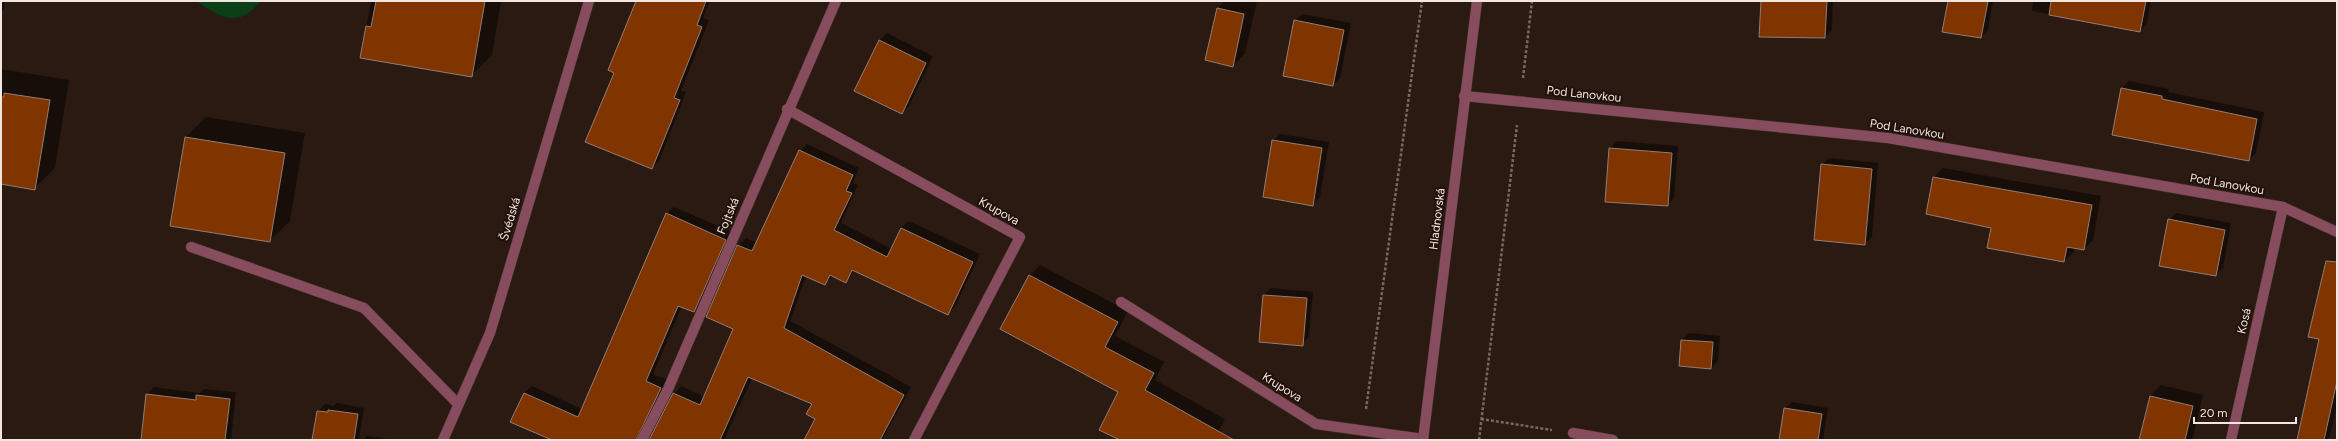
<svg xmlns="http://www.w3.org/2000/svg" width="2338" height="441" font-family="Figtree,sans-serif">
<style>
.green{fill:#0b4017}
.shadow{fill:#0007}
.building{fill:#803501;stroke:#927d73}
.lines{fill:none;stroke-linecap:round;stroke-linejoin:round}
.minor-casing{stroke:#47372f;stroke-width:11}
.path{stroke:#776861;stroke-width:2.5;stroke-dasharray:3 2;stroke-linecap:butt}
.minor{stroke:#874d5f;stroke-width:10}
.labels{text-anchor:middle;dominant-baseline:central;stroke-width:4;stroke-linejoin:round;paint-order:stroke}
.street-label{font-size:12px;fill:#f2e6e0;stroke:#21110a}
</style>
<rect width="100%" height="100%" fill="#2b1a12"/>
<!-- green -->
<path class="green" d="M196 1H261C238 29 222 18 196 1Z"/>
<!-- shadow -->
<g class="shadow">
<polygon points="1,1 5,1 4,9 1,12"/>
<polygon points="371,1 501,1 492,55 471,76 361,57"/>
<polygon points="637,1 710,1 703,18 709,20 681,91 686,92 659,161 652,168 615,72"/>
<polygon points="1225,1 1257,1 1245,53 1233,66 1206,60 1218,8"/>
<polygon points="1762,1 1833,1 1832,30 1825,37"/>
<polygon points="1949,1 1993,1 1988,30 1981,37"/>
<polygon points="2033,1 2151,1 2147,24 2140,31 2032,11"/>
<polygon points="1302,14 1351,23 1340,78 1333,85 1295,21"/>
<polygon points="887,33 933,56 909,106 902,113 855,91 880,40"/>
<polygon points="1,69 69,80 55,168 34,189 1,183"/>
<polygon points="2129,81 2169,89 2168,92 2264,112 2256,153 2249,160 2122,88"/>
<polygon points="206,117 305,133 290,221 269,241 186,137"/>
<polygon points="1280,134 1329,142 1320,197 1313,204 1273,141"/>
<polygon points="1617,141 1678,146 1674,198 1667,205 1610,148"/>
<polygon points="807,144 859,168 853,183 858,185 841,223 892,249 901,228 909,221 980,254 955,307 947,314 855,270 845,282 833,275 825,284 806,276 790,321 911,387 882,440 808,440 817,419 813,403 752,378 724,440 555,440 524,393 532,386 582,409 667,214 674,207 732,232 701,304 694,311 682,306 653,374 668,380 644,437 650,440 674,394 681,386 705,397 734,328 738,246 746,238 757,243 800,151"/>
<polygon points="1829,158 1878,163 1872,237 1865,244 1822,165"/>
<polygon points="1943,168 2101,196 2093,240 2084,249 2074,247 2074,252 2064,261 1992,228 1934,177"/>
<polygon points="2176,213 2231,223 2223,268 2216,275 2169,220"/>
<polygon points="2332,261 2337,262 2337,404 2330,436 2326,440 2310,440 2325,268"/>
<polygon points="1040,265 1128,311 1115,336 1164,362 1155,380 1225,419 1214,440 1132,440 1119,392 1002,329 1030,275"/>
<polygon points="1271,288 1313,292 1309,337 1302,344 1264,295"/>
<polygon points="1689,333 1720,336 1718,361 1711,368 1680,365 1682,340"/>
<polygon points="2161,385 2203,395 2193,437 2191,440 2140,440 2150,396"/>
<polygon points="154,387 200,393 204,389 236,392 231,440 142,440 147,394"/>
<polygon points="1792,402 1828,408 1823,440 1780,440 1785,409"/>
<polygon points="336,403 364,408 359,440 314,440 318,411 325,404 334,406"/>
<polygon points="367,436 394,440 363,440"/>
</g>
<!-- building -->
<g class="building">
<polygon points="376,1 485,1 472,77 360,58 366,26 371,27"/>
<polygon points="636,1 706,1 697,25 702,27 674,98 680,100 652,169 585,142 614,73 608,70"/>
<polygon points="1761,1 1827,1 1825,38 1759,37"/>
<polygon points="1948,1 1988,1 1981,38 1942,32"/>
<polygon points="2051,1 2146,1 2140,32 2049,15"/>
<polygon points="1217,8 1244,14 1233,67 1205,60"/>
<polygon points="1294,20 1344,30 1333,86 1283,76"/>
<polygon points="879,40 926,63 902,114 854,91"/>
<polygon points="2121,88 2162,96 2162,99 2257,119 2249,161 2112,135"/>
<polygon points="4,93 50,100 35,190 1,184 1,97 4,97"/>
<polygon points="185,137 285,153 270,242 170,226"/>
<polygon points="1272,140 1322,148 1313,206 1263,197"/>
<polygon points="1609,148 1672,153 1668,206 1605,202"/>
<polygon points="799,150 853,175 846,191 852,193 834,230 887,257 901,228 973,262 948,315 852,270 846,283 830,275 825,285 802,275 784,328 904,395 880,440 804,440 815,419 806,414 812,404 748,377 720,440 649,440 673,393 700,405 733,329 706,317 737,245 752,251"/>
<polygon points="1821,164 1872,169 1865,245 1814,240"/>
<polygon points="1933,177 2092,205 2084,250 2067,247 2064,262 1987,248 1991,228 1926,214"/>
<polygon points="666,213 726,240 694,312 678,306 646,381 661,388 636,440 552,440 510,422 524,393 578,417"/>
<polygon points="2168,219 2225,230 2216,276 2159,266"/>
<polygon points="2326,261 2337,262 2337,381 2324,440 2297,440 2319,339 2308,337"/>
<polygon points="1029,275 1118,322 1105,347 1154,373 1145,390 1234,440 1120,440 1099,430 1118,392 1000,329"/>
<polygon points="1263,295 1307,298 1303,346 1259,342"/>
<polygon points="1681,340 1713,342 1711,369 1679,366"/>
<polygon points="146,394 196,400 196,395 230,399 225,440 141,440"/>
<polygon points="2150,396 2193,406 2185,440 2139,440"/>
<polygon points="1784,408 1822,414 1818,440 1779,440"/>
<polygon points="328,410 358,414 354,440 312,440 317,411 328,412"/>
</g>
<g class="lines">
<defs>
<g id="minor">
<polyline points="1464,96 1888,138 2283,207 2337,232"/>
<polyline points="787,109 1020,237 914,440"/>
<polyline points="191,247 364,308 458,404"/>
<polyline points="1121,302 1316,424 1423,439"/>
<polyline points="1573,433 1613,440"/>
<polyline points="443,440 490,333 589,1"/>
<polyline points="642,440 668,389 836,1"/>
<polyline points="1423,440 1477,1"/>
<polyline points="2231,440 2283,207"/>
</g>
</defs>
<!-- minor casing -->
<use href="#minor" class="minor-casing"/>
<!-- path -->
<g class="path">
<polyline points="1523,78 1532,1"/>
<polyline points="1366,409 1422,1"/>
<polyline points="1481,419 1552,430"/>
<polyline points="1479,440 1517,125"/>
</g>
<!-- minor -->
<use href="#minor" class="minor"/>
</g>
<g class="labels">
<!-- street labels -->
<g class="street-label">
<text transform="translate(1584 94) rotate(6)">Pod Lanovkou</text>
<text transform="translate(1907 129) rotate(9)">Pod Lanovkou</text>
<text transform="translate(2227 184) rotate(10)">Pod Lanovkou</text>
<text transform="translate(999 211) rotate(29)">Krupova</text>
<text transform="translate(728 216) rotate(-67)">Fojtská</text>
<text transform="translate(510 219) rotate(-73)">Švédská</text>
<text transform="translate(1437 219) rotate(-83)">Hladnovská</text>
<text transform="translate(2244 321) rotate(-77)">Kosá</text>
<text transform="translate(1282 387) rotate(32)">Krupova</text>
</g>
</g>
<!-- border -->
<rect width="2338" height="441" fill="none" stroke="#f2e6e0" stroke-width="4"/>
<!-- scale -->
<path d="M2194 417v6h102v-6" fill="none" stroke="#f2e6e0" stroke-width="2"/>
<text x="2200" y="417" font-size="12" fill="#f2e6e0" stroke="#21110a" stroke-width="3" paint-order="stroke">20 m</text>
</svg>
